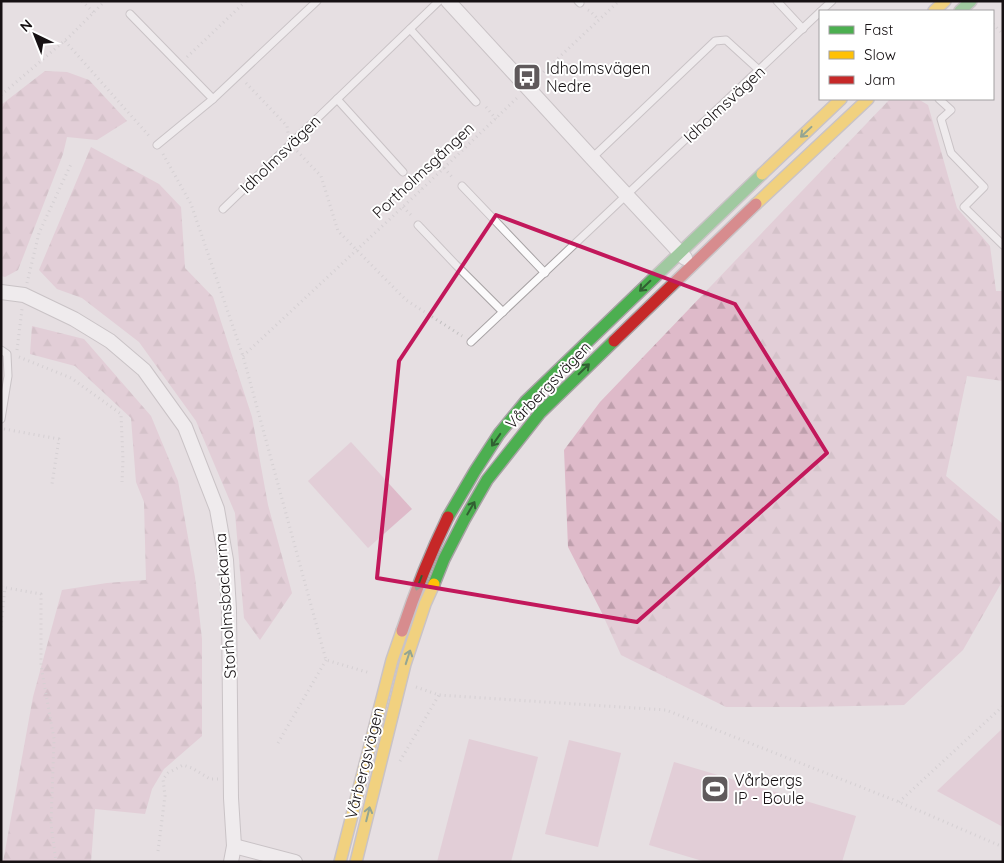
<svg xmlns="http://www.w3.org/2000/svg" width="1004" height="863" font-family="Quicksand,sans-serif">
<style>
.green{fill:#debac9}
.forest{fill:url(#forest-firs)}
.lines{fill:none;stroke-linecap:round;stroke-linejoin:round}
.lane-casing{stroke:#a7a2a4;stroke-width:9}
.street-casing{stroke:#a7a2a4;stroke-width:16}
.fast-casing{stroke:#a7a2a4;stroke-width:14}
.slow-casing{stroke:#a7a2a4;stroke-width:14}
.jam-casing{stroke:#a7a2a4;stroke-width:14}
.path{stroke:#c1bfc0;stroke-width:3;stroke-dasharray:1 4;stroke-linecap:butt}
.lane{stroke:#fbfafb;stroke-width:7}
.street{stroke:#fbfafb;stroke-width:14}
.fast{stroke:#4caf50;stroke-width:11}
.slow{stroke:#ffc107;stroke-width:11}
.jam{stroke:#c62828;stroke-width:11}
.oneway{stroke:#316032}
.marked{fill:none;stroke:#c2185b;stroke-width:4;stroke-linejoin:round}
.labels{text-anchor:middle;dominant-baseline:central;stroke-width:4;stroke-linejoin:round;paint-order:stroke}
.poi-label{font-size:16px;fill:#161113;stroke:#fff;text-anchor:start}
.street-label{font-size:16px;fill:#161113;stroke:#fff}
</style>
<defs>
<pattern id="forest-firs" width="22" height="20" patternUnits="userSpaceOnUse" patternTransform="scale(1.25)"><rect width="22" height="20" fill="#debac9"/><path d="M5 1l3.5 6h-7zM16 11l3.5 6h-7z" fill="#be9fac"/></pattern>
</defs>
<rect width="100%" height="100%" fill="#e6dfe2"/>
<!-- green -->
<g class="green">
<polygon points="351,442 412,509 368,548 308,481"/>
<polygon points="1003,728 1003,827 937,791"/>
<polygon points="469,739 538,757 511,862 437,862"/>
<polygon points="569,740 621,753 598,847 545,834"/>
<polygon points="674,762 856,816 842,862 706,862 649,845"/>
</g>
<!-- forest -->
<g class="forest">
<polygon points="45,71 67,72 89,80 127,121 97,140 67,137 63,154 18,270 5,277 1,276 1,105"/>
<polygon points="890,99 918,99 928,105 957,208 990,246 996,291 1003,291 1003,381 967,376 946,476 1003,524 1003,580 963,650 904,705 804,707 726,707 621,655 601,611 568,547 564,450 600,402"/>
<polygon points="91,147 159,184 181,207 185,268 213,297 252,417 268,505 292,593 260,640 244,618 235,513 196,421 139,342 82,298 57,289 39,270"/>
<polygon points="32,326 84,339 151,416 178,481 195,577 202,639 202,736 164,769 152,789 145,814 95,809 91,862 3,862 33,697 62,590 107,583 146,580 144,502 136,482 131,418 75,366 30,354"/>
</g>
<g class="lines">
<defs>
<g id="lane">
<polyline points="578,1 580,3"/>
<polyline points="777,1 803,29"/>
<polyline points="821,11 832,1"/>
<polyline points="130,14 213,99"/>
<polyline points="410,29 476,102"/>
<polyline points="337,99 403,172"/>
<polyline points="939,99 951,110 941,119 951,153 984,187 964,207 1003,245"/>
<polyline points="157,145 213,99 317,1"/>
<polyline points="592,158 715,41 726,40 759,70"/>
<polyline points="462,186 545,273"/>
<polyline points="223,209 439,1"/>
<polyline points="418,225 455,264 503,312"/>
<polyline points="471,342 820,12"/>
<polyline points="1,350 7,354 8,376 1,419"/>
</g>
<g id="street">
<polyline points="448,1 592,158 685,258"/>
<polyline points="1,292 24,295 74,319 110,341 144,370 185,427 217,509 226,560 229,610 231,798 234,846 231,862"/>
<polyline points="234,846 295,862"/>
</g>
<g id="fast">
<polyline points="960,11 971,1"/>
<polyline points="448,517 475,471 499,434 526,401 762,174"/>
<polyline points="434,584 444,559 464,520 487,480 540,413 614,341"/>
</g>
<g id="slow">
<polyline points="934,11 945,1"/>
<polyline points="762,174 841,99"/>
<polyline points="756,204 868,99"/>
<polyline points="340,862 392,660 402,631"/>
<polyline points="356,862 405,664 425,604 434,584"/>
</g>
<g id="jam">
<polyline points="614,341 756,204"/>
<path d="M402 631C415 592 430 554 448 517"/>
</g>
</defs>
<!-- lane casing -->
<use href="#lane" class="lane-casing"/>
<!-- street casing -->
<use href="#street" class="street-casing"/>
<!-- fast casing -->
<use href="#fast" class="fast-casing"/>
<!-- slow casing -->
<use href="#slow" class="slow-casing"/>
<!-- jam casing -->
<use href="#jam" class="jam-casing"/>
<!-- path -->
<g class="path">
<polyline points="82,1 94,13"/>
<polyline points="588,10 590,11 599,20"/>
<polyline points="993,24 1003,34"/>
<polyline points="65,41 150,137"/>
<polyline points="187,57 246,1"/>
<polyline points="536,79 619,1"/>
<polyline points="246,83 287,126 288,133"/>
<polyline points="1,95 70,36 105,1"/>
<polyline points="486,107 496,119"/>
<polyline points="297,151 321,176 338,231 406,300 462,336"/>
<polyline points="163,154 191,204 243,356 326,660 370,673"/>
<polyline points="444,168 454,179"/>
<polyline points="412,177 422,189"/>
<polyline points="403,207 412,216"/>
<polyline points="27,283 39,233 71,164"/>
<polyline points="17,350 22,309"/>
<polyline points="243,356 422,189 518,97"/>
<polyline points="19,357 71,378 121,414 123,460 122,482"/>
<polyline points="4,429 59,439 52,484"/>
<polyline points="1,587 41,594 41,666 54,739 51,824 56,862"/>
<polyline points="1,627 5,587"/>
<polyline points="416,687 439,695 666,710 899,802 1003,847"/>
<polyline points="278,743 326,660"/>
<polyline points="400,761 439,695"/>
<polyline points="899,802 1003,706"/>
<polyline points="158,851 165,796 163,779 168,773 183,765 192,768 210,779 218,779"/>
</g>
<!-- lane -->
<use href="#lane" class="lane"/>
<!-- street -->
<use href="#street" class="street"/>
<!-- fast -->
<use href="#fast" class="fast"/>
<!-- slow -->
<use href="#slow" class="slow"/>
<!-- jam -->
<use href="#jam" class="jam"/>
</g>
<!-- one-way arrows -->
<defs><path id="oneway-shaft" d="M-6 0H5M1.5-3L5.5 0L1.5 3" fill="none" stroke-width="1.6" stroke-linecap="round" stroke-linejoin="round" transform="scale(1.25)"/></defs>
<g class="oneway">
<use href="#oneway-shaft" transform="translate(806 132) rotate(137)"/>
<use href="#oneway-shaft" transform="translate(645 286) rotate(136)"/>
<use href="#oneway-shaft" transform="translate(584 369) rotate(-44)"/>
<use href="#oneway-shaft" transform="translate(496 440) rotate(125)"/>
<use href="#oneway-shaft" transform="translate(471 508) rotate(-60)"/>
<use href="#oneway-shaft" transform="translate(419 583) rotate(111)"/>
<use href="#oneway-shaft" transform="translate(408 657) rotate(-72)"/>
<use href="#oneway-shaft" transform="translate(368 814) rotate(-76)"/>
</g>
<!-- marked area -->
<path d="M0 0H1004V863H0ZM496 215 735 304 827 453 637 622 377 578 399 361Z" fill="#e6dfe2" fill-opacity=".55" fill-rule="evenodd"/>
<path class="marked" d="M496 215 735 304 827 453 637 622 377 578 399 361Z"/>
<!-- icons -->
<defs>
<symbol id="bus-square" viewBox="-11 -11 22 22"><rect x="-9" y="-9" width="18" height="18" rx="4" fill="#5f595b" stroke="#fff"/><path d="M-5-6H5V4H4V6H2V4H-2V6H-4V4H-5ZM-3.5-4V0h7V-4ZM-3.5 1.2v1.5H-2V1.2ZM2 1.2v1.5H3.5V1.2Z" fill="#fff"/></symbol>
<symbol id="stadium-square" viewBox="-11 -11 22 22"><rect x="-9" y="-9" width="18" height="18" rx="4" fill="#5f595b" stroke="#fff"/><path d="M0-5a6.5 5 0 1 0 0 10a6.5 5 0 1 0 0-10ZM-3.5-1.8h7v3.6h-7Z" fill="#fff"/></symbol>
</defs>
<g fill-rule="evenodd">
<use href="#bus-square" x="511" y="61" width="32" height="32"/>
<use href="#stadium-square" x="699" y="773" width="32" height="32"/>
</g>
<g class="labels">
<!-- poi labels -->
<g class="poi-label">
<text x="546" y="68">Idholmsvägen<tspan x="546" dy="18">Nedre</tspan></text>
<text x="734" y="780">Vårbergs<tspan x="734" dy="18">IP - Boule</tspan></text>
</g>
<!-- street labels -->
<g class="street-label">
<text transform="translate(724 104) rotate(-43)">Idholmsvägen</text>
<text transform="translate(280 154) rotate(-44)">Idholmsvägen</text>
<text transform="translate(423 170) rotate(-43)">Portholmsgången</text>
<text transform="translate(548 385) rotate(-46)">Vårbergsvägen</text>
<text transform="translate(225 606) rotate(-94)">Storholmsbackarna</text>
<text transform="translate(364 763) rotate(-76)">Vårbergsvägen</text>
</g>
</g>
<!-- border -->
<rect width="1004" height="863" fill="none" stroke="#161113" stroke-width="5"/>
<!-- legend -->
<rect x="819" y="10" width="175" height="90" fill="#ffffff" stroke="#a2a0a1"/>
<rect x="829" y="26" width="25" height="8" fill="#4caf50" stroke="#a2a0a1"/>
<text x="864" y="35" font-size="15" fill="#161113">Fast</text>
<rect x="829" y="51" width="25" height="8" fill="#ffc107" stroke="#a2a0a1"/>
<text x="864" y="60" font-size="15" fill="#161113">Slow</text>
<rect x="829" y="76" width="25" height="8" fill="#c62828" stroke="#a2a0a1"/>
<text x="864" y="85" font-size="15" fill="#161113">Jam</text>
<!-- north arrow -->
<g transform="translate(35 35) rotate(317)" stroke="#ffffff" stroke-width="4" paint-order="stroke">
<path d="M0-4L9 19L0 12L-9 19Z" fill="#161113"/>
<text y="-8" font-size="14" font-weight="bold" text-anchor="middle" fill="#161113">N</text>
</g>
</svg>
